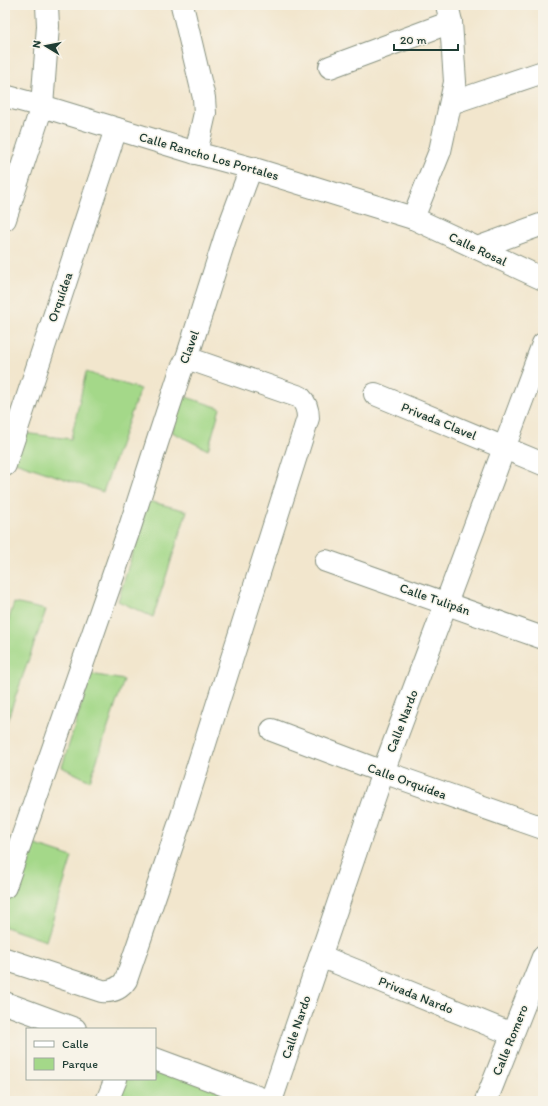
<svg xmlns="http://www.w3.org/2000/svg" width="548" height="1106" font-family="Itim,sans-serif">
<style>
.green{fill:#a4d889;stroke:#628a5e}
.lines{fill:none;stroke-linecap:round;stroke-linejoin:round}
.minor-casing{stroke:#889280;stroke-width:24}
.minor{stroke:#fff;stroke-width:22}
.labels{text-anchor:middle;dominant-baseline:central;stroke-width:3;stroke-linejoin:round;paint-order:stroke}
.street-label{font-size:13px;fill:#1f3d34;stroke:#f7f3e8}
</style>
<rect width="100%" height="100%" fill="#f7f3e8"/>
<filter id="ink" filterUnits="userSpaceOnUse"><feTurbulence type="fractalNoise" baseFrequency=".025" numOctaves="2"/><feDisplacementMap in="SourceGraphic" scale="8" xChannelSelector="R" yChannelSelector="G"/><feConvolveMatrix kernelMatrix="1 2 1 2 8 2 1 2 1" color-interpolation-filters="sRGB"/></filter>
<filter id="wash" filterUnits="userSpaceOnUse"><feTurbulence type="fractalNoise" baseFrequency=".012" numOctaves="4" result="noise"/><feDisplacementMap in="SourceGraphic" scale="16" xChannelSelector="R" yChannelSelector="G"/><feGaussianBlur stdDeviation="0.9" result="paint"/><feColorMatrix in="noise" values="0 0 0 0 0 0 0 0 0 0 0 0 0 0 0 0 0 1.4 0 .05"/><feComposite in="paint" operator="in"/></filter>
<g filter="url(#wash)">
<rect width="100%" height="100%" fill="#f2e6cd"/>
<!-- green -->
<g class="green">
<polygon points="86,372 140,389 103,492 12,461 15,432 71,439"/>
<polygon points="183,396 220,408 208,450 172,432"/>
<polygon points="148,501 187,511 153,617 118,601"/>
<polygon points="14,603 46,610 6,724 5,724 5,631"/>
<polygon points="91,674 124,680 90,781 62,767"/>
<polygon points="21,840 72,857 46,941 5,927 5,887"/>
<polygon points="155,1061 239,1101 107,1101 116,1079 155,1079"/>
</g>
</g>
<g filter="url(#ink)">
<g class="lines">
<defs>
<g id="minor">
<polyline points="182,5 204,98 205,113 196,153"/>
<polyline points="330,67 451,22"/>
<polyline points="5,96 42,106 196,153 251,168 413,218 543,279"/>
<polyline points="451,103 543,72"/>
<polyline points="413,218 440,151 455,82 451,22 447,5"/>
<polyline points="5,219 42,106 48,26 47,5"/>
<polyline points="477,248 543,224"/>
<polyline points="375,394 543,464"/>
<polyline points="5,465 116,129"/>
<polyline points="326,561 543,638"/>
<polyline points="272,730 383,772 543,828"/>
<polyline points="5,887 130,527 157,443 181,370 187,358 226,235 251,168"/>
<polyline points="320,956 512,1034"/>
<path d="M5 959 102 991C112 992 120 989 126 980L183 813 308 418C308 410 306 403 300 397L187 358"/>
<polyline points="5,1003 75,1029"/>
<polyline points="155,1059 268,1101"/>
<polyline points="107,1101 116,1079"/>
<polyline points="271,1101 383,772 543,344"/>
<polyline points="486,1101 543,957"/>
</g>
</defs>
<!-- minor casing -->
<use href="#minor" class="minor-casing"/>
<!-- minor -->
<use href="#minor" class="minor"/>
</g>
</g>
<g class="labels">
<!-- street labels -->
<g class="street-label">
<text transform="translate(209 156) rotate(16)">Calle Rancho Los Portales</text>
<text transform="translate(478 249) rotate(25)">Calle Rosal</text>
<text transform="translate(60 297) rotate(-71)">Orquídea</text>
<text transform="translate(189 347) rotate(-70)">Clavel</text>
<text transform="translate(439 421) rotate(22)">Privada Clavel</text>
<text transform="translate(435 599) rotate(19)">Calle Tulipán</text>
<text transform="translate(402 721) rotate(-69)">Calle Nardo</text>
<text transform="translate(407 781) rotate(20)">Calle Orquídea</text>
<text transform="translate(416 995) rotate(22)">Privada Nardo</text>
<text transform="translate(296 1027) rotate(-71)">Calle Nardo</text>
<text transform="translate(510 1040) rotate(-68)">Calle Romero</text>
</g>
</g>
<!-- margin -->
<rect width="548" height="1106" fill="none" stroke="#f7f3e8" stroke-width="20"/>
<!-- legend -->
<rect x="26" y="1028" width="130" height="52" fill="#f7f3e8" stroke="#a1aaa0"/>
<rect x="34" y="1041" width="20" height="6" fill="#ffffff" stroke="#a1aaa0"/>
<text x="62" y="1048" font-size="12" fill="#1f3d34">Calle</text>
<rect x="34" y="1058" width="20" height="12" fill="#a4d889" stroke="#a1aaa0"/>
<text x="62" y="1068" font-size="12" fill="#1f3d34">Parque</text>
<!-- north arrow -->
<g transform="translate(46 46) rotate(280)" stroke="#f7f3e8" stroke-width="3" paint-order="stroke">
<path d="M0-3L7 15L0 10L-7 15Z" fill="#1f3d34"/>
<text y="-6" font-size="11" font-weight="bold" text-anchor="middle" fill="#1f3d34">N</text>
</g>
<!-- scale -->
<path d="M394 44v6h64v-6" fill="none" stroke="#1f3d34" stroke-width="2"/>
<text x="400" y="44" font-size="12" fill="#1f3d34" stroke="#f7f3e8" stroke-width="3" paint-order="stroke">20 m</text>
</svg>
